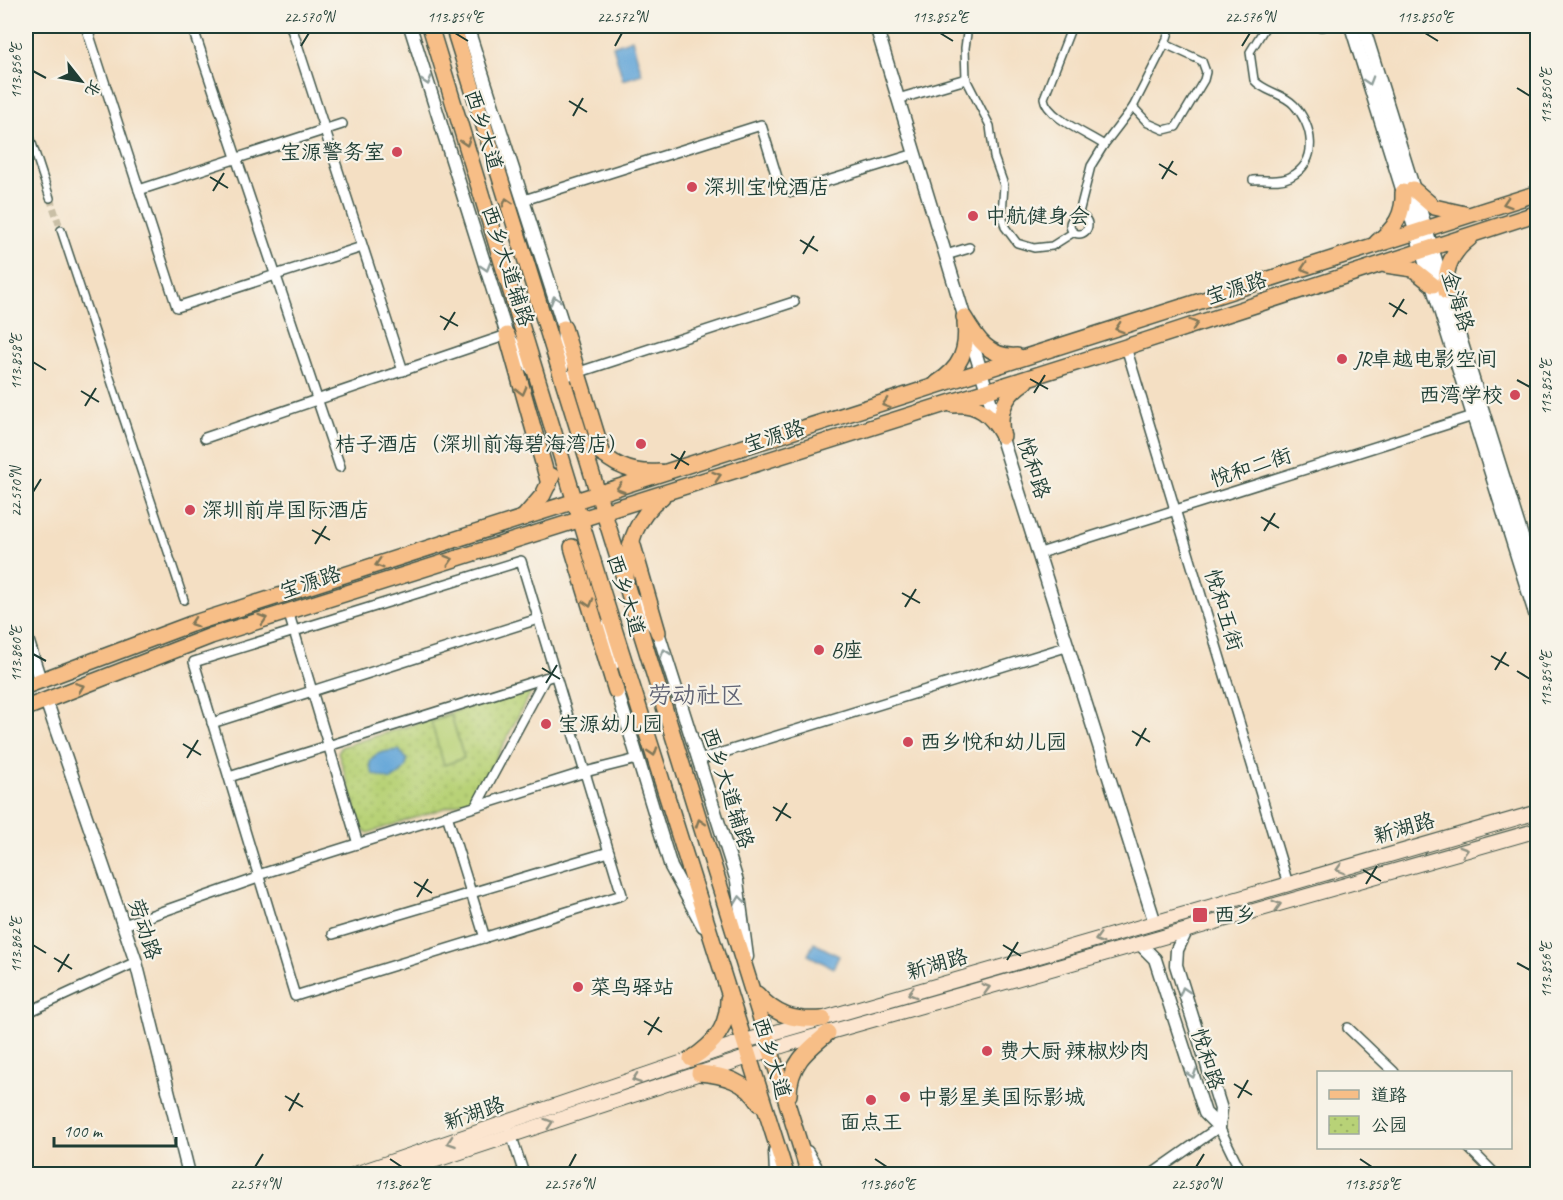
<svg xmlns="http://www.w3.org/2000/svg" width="1563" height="1200" font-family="Caveat,'LXGW WenKai TC',sans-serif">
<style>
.park{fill:url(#park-dots);stroke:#6c8856;stroke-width:1.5}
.pitch{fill:#b8d277;stroke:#6c8856;stroke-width:1.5}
.water{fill:#63a6d8;stroke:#417286;stroke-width:1.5}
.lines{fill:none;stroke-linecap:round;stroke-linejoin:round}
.pedestrian-tunnel{stroke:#c9bfa6;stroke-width:7;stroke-dasharray:7 3.5;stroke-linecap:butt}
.pedestrian-casing{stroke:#3f5549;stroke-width:10}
.minor-casing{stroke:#3f5549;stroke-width:12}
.tertiary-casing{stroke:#3f5549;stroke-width:15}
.secondary-casing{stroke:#3f5549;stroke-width:16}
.primary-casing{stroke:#3f5549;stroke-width:18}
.pedestrian{stroke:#fff;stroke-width:7}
.minor{stroke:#fff;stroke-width:9}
.tertiary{stroke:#fff;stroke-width:12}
.secondary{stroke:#fce5cf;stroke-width:14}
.primary{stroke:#f7be87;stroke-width:15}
.oneway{stroke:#8f9e9a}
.oneway2{stroke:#807759}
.oneway3{stroke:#8e9182}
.ticks{fill:none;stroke:#1f3d34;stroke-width:2}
.poi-dot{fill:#d1495b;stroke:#f7f3e8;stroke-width:2}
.labels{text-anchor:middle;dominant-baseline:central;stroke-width:4.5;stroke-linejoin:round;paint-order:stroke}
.street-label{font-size:21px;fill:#1f3d34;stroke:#f7f3e8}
.poi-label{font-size:21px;fill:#1f3d34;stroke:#f7f3e8;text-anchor:start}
.quarter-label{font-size:24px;fill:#626575;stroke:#f7f3e8}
.neatline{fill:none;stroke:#1f3d34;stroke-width:2}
.ticks-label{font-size:15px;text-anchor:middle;fill:#1f3d34}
</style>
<defs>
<pattern id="park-dots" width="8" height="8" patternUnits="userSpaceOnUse" patternTransform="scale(1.5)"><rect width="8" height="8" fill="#b8d277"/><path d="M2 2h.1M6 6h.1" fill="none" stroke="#9eb568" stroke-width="1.8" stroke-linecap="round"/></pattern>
</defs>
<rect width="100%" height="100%" fill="#f7f3e8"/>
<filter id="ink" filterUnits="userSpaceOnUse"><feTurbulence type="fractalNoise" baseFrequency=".0167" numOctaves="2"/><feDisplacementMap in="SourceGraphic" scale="12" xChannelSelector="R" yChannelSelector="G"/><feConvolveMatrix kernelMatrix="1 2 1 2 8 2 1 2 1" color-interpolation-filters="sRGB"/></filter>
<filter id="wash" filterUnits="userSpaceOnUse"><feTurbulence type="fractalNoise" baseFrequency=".008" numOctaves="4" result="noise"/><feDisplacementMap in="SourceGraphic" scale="24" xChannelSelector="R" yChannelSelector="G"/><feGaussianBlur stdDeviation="1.35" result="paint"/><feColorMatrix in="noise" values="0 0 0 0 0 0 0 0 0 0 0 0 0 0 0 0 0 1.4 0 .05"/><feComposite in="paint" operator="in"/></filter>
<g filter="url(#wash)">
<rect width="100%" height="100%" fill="#f4dfc3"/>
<!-- park -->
<polygon class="park" points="526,689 531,692 475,798 368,833 362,829 338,752 341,747"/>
<!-- pitch -->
<polygon class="pitch" points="451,715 464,758 444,765 431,722"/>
<!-- water -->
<g class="water">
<polygon points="632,39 642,74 623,80 613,46"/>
<path d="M399 750 407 759C408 769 399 775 391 780L373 774C362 753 385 751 399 750Z"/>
<polygon points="814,943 839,956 833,968 808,955"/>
</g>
</g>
<g filter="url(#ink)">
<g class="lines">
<!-- pedestrian-tunnel -->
<polyline class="pedestrian-tunnel" points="50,198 61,230"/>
<defs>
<g id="pedestrian">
<polyline points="968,26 965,48 966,79 990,126 994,157 1004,185 1002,215 1005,227 1017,243 1034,248 1052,246 1074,232"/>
<path d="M1072 26 1044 98C1046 117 1088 134 1104 145"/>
<polyline points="1133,107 1148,123 1164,130 1176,127 1204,80 1206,72 1202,61 1165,44"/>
<polyline points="26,125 50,198"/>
<path d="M1253 180C1265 179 1278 183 1290 177 1320 162 1313 125 1294 105 1283 93 1264 92 1254 80L1250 52 1266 26"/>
<circle cx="1079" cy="225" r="9"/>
<polyline points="1078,217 1091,166 1104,145 1133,107 1165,44 1171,26"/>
<polyline points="61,230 184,600"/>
</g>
<g id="minor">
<polyline points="86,26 177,307 362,247"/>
<polyline points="192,26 340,467"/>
<polyline points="291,26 403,371"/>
<polyline points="1320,26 1323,26"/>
<polyline points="898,99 966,79"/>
<polyline points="139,190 342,124"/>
<polyline points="524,200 761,125 779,184 792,192 915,154"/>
<polyline points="946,255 969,248"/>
<polyline points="1126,347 1288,884"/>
<polyline points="561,378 794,302"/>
<polyline points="205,438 507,335"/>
<polyline points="1040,553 1473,416"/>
<polygon points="521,561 622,895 295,996 194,662"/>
<polyline points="288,611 358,844"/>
<polyline points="212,723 538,619"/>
<polyline points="699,760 1069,646"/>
<polyline points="229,777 555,675"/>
<polyline points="476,806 545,678"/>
<polyline points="447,815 485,938"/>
<polyline points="124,925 255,879 258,875 585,772 637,759"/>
<polyline points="333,934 609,852"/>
<polyline points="26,1013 136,962"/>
<polyline points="1348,1028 1394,1072"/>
<polyline points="510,1131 524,1174"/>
<polyline points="1469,1148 1495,1174"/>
<polyline points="1152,1174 1219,1127 1242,1174"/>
</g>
<g id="tertiary">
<polyline points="410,26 507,335 533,370"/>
<polyline points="467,26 564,328 562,368"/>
<polyline points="876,26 987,391 1155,923"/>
<polyline points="1351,26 1538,623"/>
<polyline points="1363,26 1538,588"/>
<polyline points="632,597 658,632 737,881 747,957"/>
<polyline points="608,625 613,664"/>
<polyline points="26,636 40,680"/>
<polyline points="615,684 671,867 703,926"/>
<polyline points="46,700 136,962 189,1174"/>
<polyline points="1186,931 1177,950 1176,965 1221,1109 1219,1127"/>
<polyline points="1140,944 1155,959 1205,1113 1219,1127"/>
<polyline points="775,1152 776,1174"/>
<polyline points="807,1152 820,1174"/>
</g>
<g id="secondary">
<polyline points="355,1174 745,1041 1538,812"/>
<polyline points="394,1174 788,1044 1538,830"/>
</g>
<g id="primary">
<polyline points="430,26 604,597 786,1174"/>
<polyline points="453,26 809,1174"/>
<polyline points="1413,189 1434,207 1465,214"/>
<path d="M1377 242C1395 229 1404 214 1403 192"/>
<polyline points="1386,265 1413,269 1433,285"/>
<path d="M1446 292C1444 268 1452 252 1470 238"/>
<path d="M964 317C977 339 989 358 1017 356"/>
<polyline points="564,328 603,455"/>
<polyline points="507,335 549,484"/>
<path d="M937 383C961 368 968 350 965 323"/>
<path d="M953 405C978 403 991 414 1003 436"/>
<path d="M1002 433C998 410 1006 394 1025 382"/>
<path d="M596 447C612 466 635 474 660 472"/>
<polyline points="523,518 543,495 552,476"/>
<polyline points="632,542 658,632"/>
<polyline points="572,547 616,691"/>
<path d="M626 578C627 545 636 517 662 497"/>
<polyline points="26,686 191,624 1538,193"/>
<polyline points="26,708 211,636 1126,347 1538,213"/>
<path d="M757 994C776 1016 794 1021 823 1019"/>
<path d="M691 1059C714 1044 728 1028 728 999"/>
<path d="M699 1073C724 1075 746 1081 760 1104"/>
<path d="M789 1095C789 1065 806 1051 828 1033"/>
</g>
</defs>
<!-- pedestrian casing -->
<use href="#pedestrian" class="pedestrian-casing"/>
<!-- minor casing -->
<use href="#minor" class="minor-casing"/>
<!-- tertiary casing -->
<use href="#tertiary" class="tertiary-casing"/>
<!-- secondary casing -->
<use href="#secondary" class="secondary-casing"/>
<!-- primary casing -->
<use href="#primary" class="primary-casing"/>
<!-- pedestrian -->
<use href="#pedestrian" class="pedestrian"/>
<!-- minor -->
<use href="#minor" class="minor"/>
<!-- tertiary -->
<use href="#tertiary" class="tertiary"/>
<!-- secondary -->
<use href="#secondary" class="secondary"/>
<!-- primary -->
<use href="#primary" class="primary"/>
</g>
<!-- one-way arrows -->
<defs><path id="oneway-chevron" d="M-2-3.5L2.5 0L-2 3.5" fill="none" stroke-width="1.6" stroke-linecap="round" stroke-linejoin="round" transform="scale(1.5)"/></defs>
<g class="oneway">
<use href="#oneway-chevron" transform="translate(427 81) rotate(73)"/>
<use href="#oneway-chevron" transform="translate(1369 81) rotate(73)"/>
<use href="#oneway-chevron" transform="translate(486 267) rotate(73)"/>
<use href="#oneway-chevron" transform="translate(555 300) rotate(-107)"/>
<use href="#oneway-chevron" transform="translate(665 653) rotate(-107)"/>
<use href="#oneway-chevron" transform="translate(740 900) rotate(-97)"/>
<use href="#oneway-chevron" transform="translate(1184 991) rotate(-107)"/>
<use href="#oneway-chevron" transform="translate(1192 1074) rotate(72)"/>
</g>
<g class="oneway2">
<use href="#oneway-chevron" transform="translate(466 142) rotate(73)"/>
<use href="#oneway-chevron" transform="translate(507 202) rotate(-107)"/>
<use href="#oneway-chevron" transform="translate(1507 203) rotate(162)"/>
<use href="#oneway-chevron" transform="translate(1305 268) rotate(162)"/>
<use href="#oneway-chevron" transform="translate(1194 324) rotate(-18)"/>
<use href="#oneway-chevron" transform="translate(1119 328) rotate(162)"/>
<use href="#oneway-chevron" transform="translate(522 391) rotate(75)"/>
<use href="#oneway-chevron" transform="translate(886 404) rotate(162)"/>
<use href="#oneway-chevron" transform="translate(717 476) rotate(-18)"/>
<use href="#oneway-chevron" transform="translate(620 488) rotate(162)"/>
<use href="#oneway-chevron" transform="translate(449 560) rotate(-17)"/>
<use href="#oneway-chevron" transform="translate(379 564) rotate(163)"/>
<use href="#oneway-chevron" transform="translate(589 603) rotate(73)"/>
<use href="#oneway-chevron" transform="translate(263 619) rotate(-18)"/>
<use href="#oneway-chevron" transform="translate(194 623) rotate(161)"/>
<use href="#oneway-chevron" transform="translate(80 687) rotate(-21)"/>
<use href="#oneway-chevron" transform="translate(653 752) rotate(72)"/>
<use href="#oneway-chevron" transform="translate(700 823) rotate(-108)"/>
</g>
<g class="oneway3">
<use href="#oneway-chevron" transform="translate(1464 851) rotate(-16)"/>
<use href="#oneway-chevron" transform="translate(1340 869) rotate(164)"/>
<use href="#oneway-chevron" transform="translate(1277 905) rotate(-16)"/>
<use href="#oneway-chevron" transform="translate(1099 939) rotate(164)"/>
<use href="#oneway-chevron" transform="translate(986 988) rotate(-16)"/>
<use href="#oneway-chevron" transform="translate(912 993) rotate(164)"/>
<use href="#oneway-chevron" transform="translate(636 1079) rotate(161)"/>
<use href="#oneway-chevron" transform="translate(549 1123) rotate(-18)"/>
<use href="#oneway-chevron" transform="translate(451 1142) rotate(161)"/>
</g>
</g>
<!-- ticks -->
<path class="ticks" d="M455 33 468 41M940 33 953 41M1425 33 1438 41M301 46 309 33M615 46 622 33M1242 46 1250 33M33 71 46 78M1517 88 1530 96M569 101 587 112M573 116 583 98M1159 164 1177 175M210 177 228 188M1162 179 1173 161M213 191 224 173M800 240 818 251M803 254 814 236M1389 303 1407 314M440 316 458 326M1393 317 1404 299M444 330 455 312M33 362 46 370M1030 379 1048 389M1517 380 1530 387M81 391 99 402M1034 393 1045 375M85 406 96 388M671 454 689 465M675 469 685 451M33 492 41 479M1261 517 1279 528M312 530 330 540M1264 531 1275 513M315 544 326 526M902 593 920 603M905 607 916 589M33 654 46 661M1491 656 1509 666M542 668 560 679M1495 670 1506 652M1517 671 1530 679M546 683 557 665M1132 731 1150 742M183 744 201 755M1136 746 1146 728M187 758 198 740M773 807 791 818M776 821 787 803M1363 870 1381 881M414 882 432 893M1366 884 1377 866M417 897 428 879M33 945 46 953M1003 945 1021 956M54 958 72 969M1007 960 1018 942M1517 963 1530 970M58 972 69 954M644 1021 662 1032M648 1035 659 1017M1234 1084 1252 1095M285 1096 303 1107M1238 1098 1248 1080M289 1111 299 1093M390 1159 402 1167M875 1159 887 1167M1360 1159 1372 1167M255 1167 263 1154M569 1167 576 1154M1196 1167 1204 1154"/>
<!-- markers -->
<g class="poi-dot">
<circle cx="397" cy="152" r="6"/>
<circle cx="692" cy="187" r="6"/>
<circle cx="973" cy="216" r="6"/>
<circle cx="1342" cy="359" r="6"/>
<circle cx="1515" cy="395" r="6"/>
<circle cx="641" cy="444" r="6"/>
<circle cx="190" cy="510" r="6"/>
<circle cx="819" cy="650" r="6"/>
<circle cx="546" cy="724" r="6"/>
<circle cx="908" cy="742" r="6"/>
<rect x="1192" y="907" width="16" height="16" rx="3"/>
<circle cx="578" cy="987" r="6"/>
<circle cx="987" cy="1051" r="6"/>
<circle cx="905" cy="1097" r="6"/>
<circle cx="871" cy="1100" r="6"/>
</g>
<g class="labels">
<!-- street labels -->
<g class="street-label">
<text transform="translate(484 130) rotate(73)">西乡大道</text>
<text transform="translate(508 266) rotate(72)">西乡大道辅路</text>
<text transform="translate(1236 288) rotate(-18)">宝源路</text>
<text transform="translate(1458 301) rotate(73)">金海路</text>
<text transform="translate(774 436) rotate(-18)">宝源路</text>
<text transform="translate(1251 467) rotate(-18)">悦和二街</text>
<text transform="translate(1034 468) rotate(72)">悦和路</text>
<text transform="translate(310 582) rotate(-18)">宝源路</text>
<text transform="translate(626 595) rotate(73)">西乡大道</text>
<text transform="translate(1224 610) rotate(73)">悦和五街</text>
<text transform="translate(728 788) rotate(72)">西乡大道辅路</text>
<text transform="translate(1404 828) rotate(-16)">新湖路</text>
<text transform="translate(145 929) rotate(72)">劳动路</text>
<text transform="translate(937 964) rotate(-16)">新湖路</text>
<text transform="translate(772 1058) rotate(73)">西乡大道</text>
<text transform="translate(1208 1059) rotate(72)">悦和路</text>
<text transform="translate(474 1113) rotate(-19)">新湖路</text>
</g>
<!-- poi labels -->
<g class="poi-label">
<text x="385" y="152" text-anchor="end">宝源警务室</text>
<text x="704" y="187">深圳宝悦酒店</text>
<text x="985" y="216">中航健身会</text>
<text x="1354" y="359">JR卓越电影空间</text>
<text x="1503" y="395" text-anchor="end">西湾学校</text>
<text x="629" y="444" text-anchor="end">桔子酒店（深圳前海碧海湾店）</text>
<text x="202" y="510">深圳前岸国际酒店</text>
<text x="831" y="650">B座</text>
<text x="558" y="724">宝源幼儿园</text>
<text x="920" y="742">西乡悦和幼儿园</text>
<text x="1214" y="915">西乡</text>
<text x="590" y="987">菜鸟驿站</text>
<text x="999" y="1051">费大厨·辣椒炒肉</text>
<text x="917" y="1097">中影星美国际影城</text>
<text x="871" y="1122" text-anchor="middle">面点王</text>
</g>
<!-- quarter labels -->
<g class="quarter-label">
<text x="696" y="695">劳动社区</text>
</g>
</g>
<!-- margin -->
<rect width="1563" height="1200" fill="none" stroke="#f7f3e8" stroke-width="66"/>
<!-- legend -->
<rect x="1317" y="1071" width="195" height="78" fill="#f7f3e8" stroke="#a1aaa0" stroke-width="1.5"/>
<rect x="1329" y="1090" width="30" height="9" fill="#f7be87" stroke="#a1aaa0" stroke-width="1.5"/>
<text x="1371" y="1101" font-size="18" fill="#1f3d34">道路</text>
<rect x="1329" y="1116" width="30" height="18" fill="url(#park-dots)" stroke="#a1aaa0" stroke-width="1.5"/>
<text x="1371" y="1131" font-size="18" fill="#1f3d34">公园</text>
<!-- north arrow -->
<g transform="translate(81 81) rotate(121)" stroke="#f7f3e8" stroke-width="4.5" paint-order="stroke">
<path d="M0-4.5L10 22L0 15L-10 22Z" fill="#1f3d34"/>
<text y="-9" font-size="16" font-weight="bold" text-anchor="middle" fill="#1f3d34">北</text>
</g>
<!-- scale -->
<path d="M54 1137v9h122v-9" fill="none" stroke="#1f3d34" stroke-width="3"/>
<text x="63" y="1137" font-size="18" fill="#1f3d34" stroke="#f7f3e8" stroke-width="4.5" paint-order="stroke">100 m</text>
<rect x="33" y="33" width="1497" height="1134" class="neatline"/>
<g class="ticks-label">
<text x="309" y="22">22.570°N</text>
<text x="455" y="22">113.854°E</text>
<text x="622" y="22">22.572°N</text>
<text x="940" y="22">113.852°E</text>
<text x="1250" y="22">22.576°N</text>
<text x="1425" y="22">113.850°E</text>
<text transform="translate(16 71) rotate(-90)" y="5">113.856°E</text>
<text transform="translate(1546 96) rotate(-90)" y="5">113.850°E</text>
<text transform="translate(16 362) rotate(-90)" y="5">113.858°E</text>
<text transform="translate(1546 387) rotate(-90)" y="5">113.852°E</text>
<text transform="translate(16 492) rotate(-90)" y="5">22.570°N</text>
<text transform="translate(16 654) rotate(-90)" y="5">113.860°E</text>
<text transform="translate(1546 679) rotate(-90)" y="5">113.854°E</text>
<text transform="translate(16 945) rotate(-90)" y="5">113.862°E</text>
<text transform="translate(1546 970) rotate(-90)" y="5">113.856°E</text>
<text x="255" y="1189">22.574°N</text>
<text x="402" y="1189">113.862°E</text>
<text x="569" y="1189">22.576°N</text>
<text x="887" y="1189">113.860°E</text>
<text x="1196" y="1189">22.580°N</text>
<text x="1372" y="1189">113.858°E</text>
</g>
</svg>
